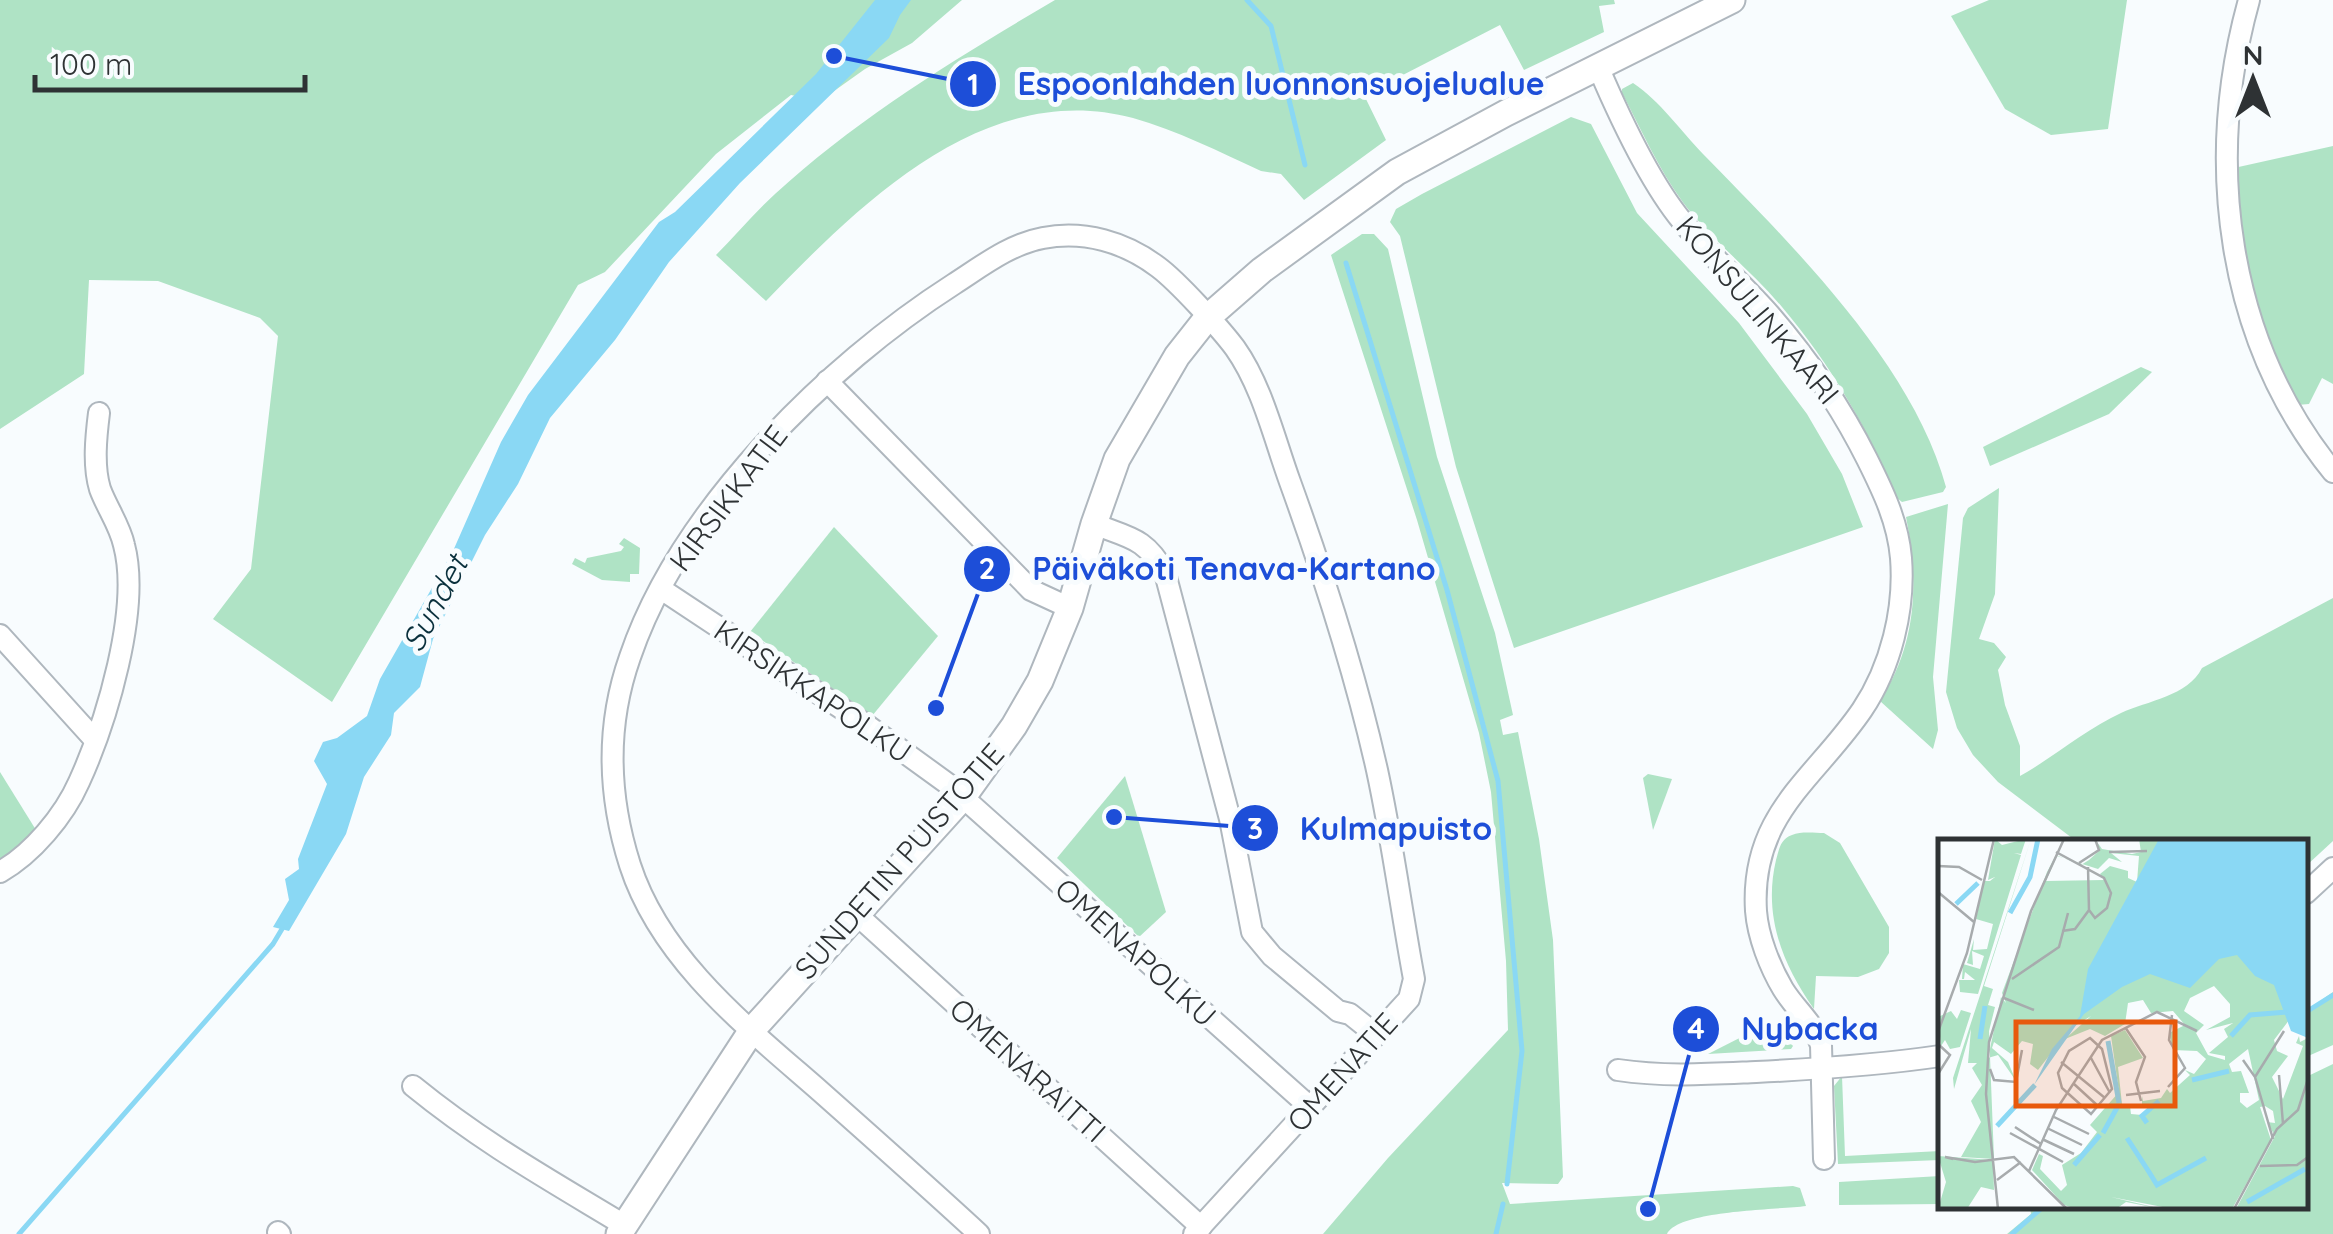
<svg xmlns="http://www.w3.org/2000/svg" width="2333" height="1234" font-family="Quicksand,sans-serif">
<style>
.green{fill:#afe3c5}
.water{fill:#8ad8f4}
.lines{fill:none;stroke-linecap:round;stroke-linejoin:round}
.stream{stroke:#8ad8f4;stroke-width:5}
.minor-casing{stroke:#afb7be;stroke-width:24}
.tertiary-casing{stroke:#afb7be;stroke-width:29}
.minor{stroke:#fff;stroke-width:20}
.tertiary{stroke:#fff;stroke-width:25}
.labels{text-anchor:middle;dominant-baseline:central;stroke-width:10;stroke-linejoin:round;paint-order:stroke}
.street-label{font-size:30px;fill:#2e3234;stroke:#f8fcfe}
.water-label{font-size:32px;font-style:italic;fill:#0a303c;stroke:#f8fcfe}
.inset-river{fill:none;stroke:#8ad8f4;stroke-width:5}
.inset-road{fill:none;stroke:#a7abad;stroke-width:2.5}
.view{fill:#e8590c;fill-opacity:0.15;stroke:#e8590c;stroke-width:5}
.inset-edge{fill:none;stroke:#2e3234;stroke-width:5}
.leader{fill:none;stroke:#1d4ed8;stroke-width:4}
.callout-dot{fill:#1d4ed8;stroke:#f8fcfe;stroke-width:4}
.mark-label{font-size:30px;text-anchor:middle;font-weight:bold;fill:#fff}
.callout-label{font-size:32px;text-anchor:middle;font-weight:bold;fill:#1d4ed8;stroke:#f8fcfe;stroke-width:10;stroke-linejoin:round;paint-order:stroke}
</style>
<rect width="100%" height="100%" fill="#f8fcfe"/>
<!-- green -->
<g class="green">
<polygon points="0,0 962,0 912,43 865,69 820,101 791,95 716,154 605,272 578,285 332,702 213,619 251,569 278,336 260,318 158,281 89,280 84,374 0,429"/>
<path d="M1055 0H1614L1615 4 1599 6 1604 32 1524 70 1500 25 1364 95 1386 140 1304 200 1281 174 1261 171C1220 152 1176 130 1133 118 984 78 859 205 766 301L716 255C736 235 754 213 775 194 859 117 958 57 1055 0Z"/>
<polygon points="1989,0 2127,0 2108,129 2051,135 2005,109 1951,16"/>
<path d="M1633 83C1660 101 1681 131 1703 154 1791 244 1913 364 1946 487L1943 492 1902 502 1897 498C1868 429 1831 365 1782 307 1751 270 1711 240 1682 201 1658 168 1641 129 1622 93V89Z"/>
<polygon points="1571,117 1591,124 1637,213 1739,323 1807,414 1842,474 1863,527 1514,648 1456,467 1400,236 1390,222 1396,209 1422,194"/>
<polygon points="2333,146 2333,384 2322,378 2309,404 2297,405 2265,336 2247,275 2234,168"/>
<path d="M1362 234H1374L1388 249 1437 457 1495 633 1513 715 1500 720 1503 735 1518 732 1539 839 1553 940 1563 1177 1558 1184 1502 1183 1510 1204 1793 1186 1800 1188 1806 1206C1776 1210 1679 1210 1667 1234H1323L1388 1158 1508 1030 1506 961 1491 792 1479 733 1417 520 1331 255Z"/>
<polygon points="2141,367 2152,372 2109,414 1990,466 1983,447"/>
<path d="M1999 488 1995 594 1979 639 1994 643 2006 657 1998 670 2005 705 2020 746V776C2054 757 2086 729 2121 713 2147 701 2188 696 2202 668L2333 598V841L2307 865 2306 842 2076 841 1998 782 1973 755 1957 728 1946 692 1963 518 1968 508Z"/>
<path d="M1948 504 1933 677 1938 730 1933 749 1880 701C1917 643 1919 583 1906 517Z"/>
<polygon points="834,527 938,636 872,716 750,632"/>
<polygon points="624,538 640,548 639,574 630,574 630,582 602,580 572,564 575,558 585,563 587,558 621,551 624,547 619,544"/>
<polygon points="0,772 36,830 28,842 0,862"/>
<polygon points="1648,774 1672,779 1653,830 1643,778"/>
<polygon points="1125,776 1166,912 1139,937 1057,858"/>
<path d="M1824 833 1840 843 1889 927V953L1879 969 1858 977 1816 976 1814 1009C1782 964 1763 915 1776 860 1779 850 1780 839 1792 835 1801 831 1815 833 1824 833Z"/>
<polygon points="2333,992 2333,1045 2306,1057 2306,1011"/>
<polygon points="1773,1021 1793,1046 1791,1049 1708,1054"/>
<polygon points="2333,1064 2333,1234 2007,1234 2031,1214 2030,1207 2306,1206 2306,1077"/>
<polygon points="1842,1076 1845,1156 1940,1151 1940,1160 1838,1164 1834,1086"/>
<polygon points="1940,1176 1940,1204 1839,1205 1839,1182"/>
</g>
<!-- water -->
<polygon class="water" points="875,0 911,0 900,15 889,38 740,183 669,262 615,340 550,418 518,484 485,535 433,639 420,687 394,713 391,735 364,777 346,834 289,931 273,927 289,900 285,879 299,869 298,859 327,784 314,761 323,742 337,738 367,716 380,679 453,551 501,442 528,395 659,222 675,212 816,74"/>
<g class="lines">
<!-- stream -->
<g class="stream">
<polyline points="1247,0 1271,26 1305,165"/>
<polyline points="1346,263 1447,590 1498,781 1522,1051 1507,1184"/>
<polyline points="2306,1012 2333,995"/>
<polyline points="19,1234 273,944 282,929"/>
<polyline points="1496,1234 1503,1204"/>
<polyline points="2012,1234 2044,1206"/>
</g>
<defs>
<g id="minor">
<path d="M2249 0C2204 162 2226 340 2333 472"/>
<path d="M1599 69C1620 118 1649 181 1682 221 1709 255 1742 283 1770 315 1808 359 1841 407 1867 459 1883 491 1898 522 1901 558 1905 609 1891 667 1862 710 1815 779 1750 814 1756 911 1758 937 1770 967 1783 989 1796 1010 1813 1022 1821 1045L1824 1159"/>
<polyline points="827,381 1031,590 1070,608"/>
<path d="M1094 524C1129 538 1145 537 1165 573L1230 819 1252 932 1272 956 1338 1011 1350 1014 1375 1034"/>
<polyline points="661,589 868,726 948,784 1310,1107"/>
<polyline points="0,635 94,739"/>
<path d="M0 872C32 854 64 816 79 782 106 723 141 609 124 545 120 526 107 508 100 489 93 466 96 437 99 413"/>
<polyline points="2306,893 2333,868"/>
<polyline points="855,913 1201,1227"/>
<path d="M1618 1070C1665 1077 1710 1074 1756 1072 1818 1069 1880 1065 1940 1056"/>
<path d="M413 1086C483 1143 548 1179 624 1225"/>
<polyline points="278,1232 280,1234"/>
<path d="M979 1234C927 1186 874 1139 821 1092 748 1028 661 961 630 865 608 796 606 725 630 657 680 510 826 366 954 284 982 266 1010 244 1043 238 1084 230 1125 242 1158 267 1177 281 1220 328 1235 348 1262 386 1274 438 1290 482 1324 576 1355 672 1377 770 1392 839 1401 909 1414 979L1409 999 1194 1234"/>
</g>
<polyline id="tertiary" points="619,1234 752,1030 963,797 1014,726 1040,681 1070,608 1094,524 1117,459 1177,356 1207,318 1262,270 1397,172 1506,113 1732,0"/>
</defs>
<!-- minor casing -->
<use href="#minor" class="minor-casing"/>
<!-- tertiary casing -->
<use href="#tertiary" class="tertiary-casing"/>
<!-- minor -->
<use href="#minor" class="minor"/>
<!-- tertiary -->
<use href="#tertiary" class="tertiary"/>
</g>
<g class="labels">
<!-- street labels -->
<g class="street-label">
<text transform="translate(1758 310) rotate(50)">KONSULINKAARI</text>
<text transform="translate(728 498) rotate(-53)">KIRSIKKATIE</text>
<text transform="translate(813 691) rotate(34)">KIRSIKKAPOLKU</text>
<text transform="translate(899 861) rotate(-49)">SUNDETIN PUISTOTIE</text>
<text transform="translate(1136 952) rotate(42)">OMENAPOLKU</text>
<text transform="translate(1028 1070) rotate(42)">OMENARAITTI</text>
<text transform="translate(1342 1072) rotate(-48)">OMENATIE</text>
</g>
<!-- water labels -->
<g class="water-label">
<text transform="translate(434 603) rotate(-62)">Sundet</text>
</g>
</g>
<!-- overview -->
<g transform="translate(1938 839)">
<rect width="370" height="370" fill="#f8fcfe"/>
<path d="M57 0 64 6 88 0 83 15 76 14 83 16 40 155 22 153 21 141H37L27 133 26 140H24L25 125 42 130 46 117 34 112 35 126 29 124 36 100 35 111 49 110 55 85 38 80 46 42H52L57 38 50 41ZM93 0 46 147 55 150 50 166 57 168 51 192 56 320 23 318 43 283 33 262 44 246 34 229 39 224H30L33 190 16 250 15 239ZM157 0 164 10 194 15 203 13 201 0H370V156L336 201 339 212 350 217 334 238 345 260 365 207 358 204 361 197 362 203 370 199V370H298L337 297 329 283 337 284 335 272 327 267 322 268 333 301 294 370H235L173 358 224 370 188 363 178 370H139L126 366 94 331 101 315 105 317 102 330 123 352 129 346 124 326 143 314 159 293 152 286 181 253 173 197 187 191 205 219 180 228 184 265H201L192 267 193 275 204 276 217 266 204 265V257L205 262 223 259 229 250 232 254 252 236 247 231 256 235 268 220 259 212 235 211 231 194 247 186 235 172 213 174 205 161 190 164 187 185 167 197 152 190 127 200 153 177 132 190 100 231 92 225 95 205 84 202 73 215 56 203 54 209 70 223 78 242 60 216 50 219 63 158 68 164 64 154 109 33 118 16 143 26 151 21 162 11ZM173 14 201 17 199 43 190 39V32L172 27 162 35 166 41 108 42 119 17 160 30 171 19 184 23ZM276 147 292 165V178L268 191 295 184 286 190 290 198 271 214 287 217V221L270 216 258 194 266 186 246 172 252 159ZM310 210 321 261 309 269 302 263V254H311L303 232 294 233 291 225ZM23 171 33 174 22 208 12 210 7 201 3 207 0 178 13 172 19 180ZM0 317 55 321 56 351 43 348 29 370H0L8 343Z" fill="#afe3c5" fill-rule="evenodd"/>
<path d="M221 0H370V199L353 192 336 146 317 137 299 116 281 120 252 149 212 135 184 148 146 175 96 246 114 210 142 177 150 130Z" fill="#8ad8f4"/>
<path class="inset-river" d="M18 65 40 44M72 74 92 38 100 0M293 197 312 176 349 173M42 200 47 167M170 202 181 264M254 241 291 232M209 284 204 277 221 262M59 287 97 246M165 294 180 267M189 299 211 333M136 326 162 296M211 333 219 346 268 319M309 363 367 330"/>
<path class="inset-road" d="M118 13 166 39 173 54 169 69 157 79 151 71M171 13 209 12M141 24 161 11 157 0M0 27 21 28 44 41M0 53 36 83M124 92 137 90 151 71 150 28M74 140 121 108 130 74M66 159 96 171M187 188 207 218 198 243 203 262M0 193 29 114 56 0M152 199 164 210 174 250 153 275 124 249 120 234 131 212ZM0 205 12 216 0 235M153 219 172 254M305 221 317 238 335 300M123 223 167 259M52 230 56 241 78 243 84 211M341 236 345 285M317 238 346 192M136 245 160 267M230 248 247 229 231 201 234 176M188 256 222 252M114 277 151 295M77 288 103 305M109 289 144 306M72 294 125 323M104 300 136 315M15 320 7 318 37 323 76 318 129 370M322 327 359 326 370 318M91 332 118 271 164 201 219 173 259 192M59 341 83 323M60 370 48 255 51 203 93 72 126 0M296 370 339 290 360 271 370 240"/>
<path class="view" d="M78 183H237V267H78Z"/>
<rect width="370" height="370" class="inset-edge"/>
</g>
<!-- callouts -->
<path class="leader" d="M834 56L973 84M936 708L987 569M1114 817L1255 828M1648 1209L1696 1029"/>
<g class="callout-dot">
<circle cx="834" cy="56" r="10"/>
<circle cx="936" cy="708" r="10"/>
<circle cx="1114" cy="817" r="10"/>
<circle cx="1648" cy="1209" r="10"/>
<circle cx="973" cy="84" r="25"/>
<circle cx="987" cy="569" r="25"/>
<circle cx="1255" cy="828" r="25"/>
<circle cx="1696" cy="1029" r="25"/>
</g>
<g class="mark-label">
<text x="973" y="95">1</text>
<text x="987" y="579">2</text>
<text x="1255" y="839">3</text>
<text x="1696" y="1039">4</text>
</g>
<g class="callout-label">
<text x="1281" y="95">Espoonlahden luonnonsuojelualue</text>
<text x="1234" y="580">Päiväkoti Tenava-Kartano</text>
<text x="1396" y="840">Kulmapuisto</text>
<text x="1810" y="1040">Nybacka</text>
</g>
<!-- north arrow -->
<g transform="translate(2253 80)" stroke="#f8fcfe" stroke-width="8" paint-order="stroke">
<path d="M0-8L18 38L0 25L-18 38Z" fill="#2e3234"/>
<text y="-15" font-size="28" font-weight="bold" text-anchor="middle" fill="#2e3234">N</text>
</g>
<!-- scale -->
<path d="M35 75v15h270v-15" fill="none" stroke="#2e3234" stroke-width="5"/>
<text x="50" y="75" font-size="30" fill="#2e3234" stroke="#f8fcfe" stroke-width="8" paint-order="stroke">100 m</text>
</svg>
